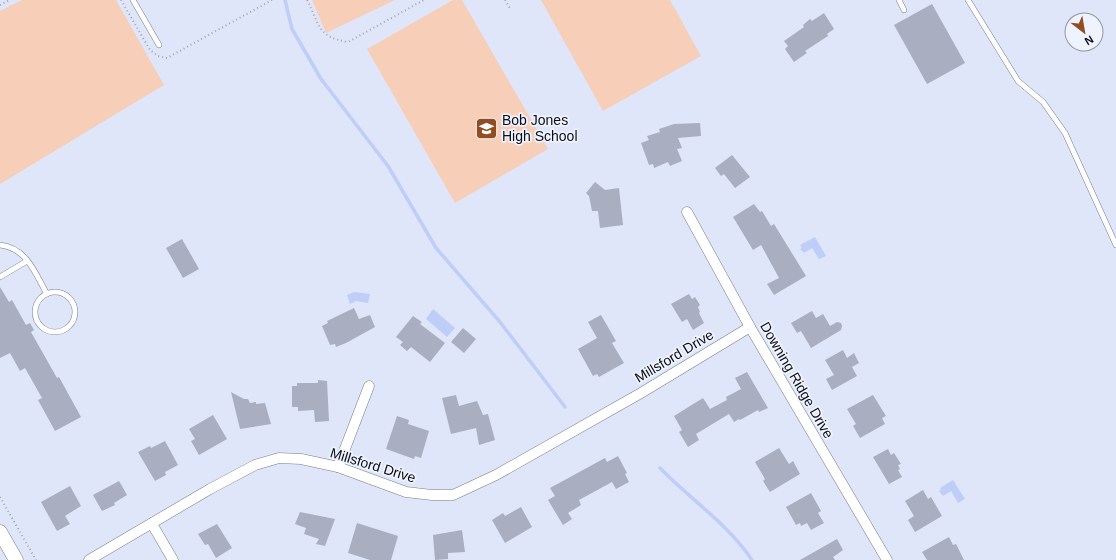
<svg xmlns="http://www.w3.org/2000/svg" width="1116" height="560" font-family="Helvetica,sans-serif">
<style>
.green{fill:#f7ceb8}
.water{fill:#becef9}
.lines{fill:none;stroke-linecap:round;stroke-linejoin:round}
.stream{stroke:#becef9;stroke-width:3.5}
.building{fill:#a9afc1}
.service-casing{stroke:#787e8f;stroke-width:6}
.minor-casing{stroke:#787e8f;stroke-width:11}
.secondary-casing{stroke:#787e8f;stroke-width:15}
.path{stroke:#9fa5b4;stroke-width:2;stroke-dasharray:1 3;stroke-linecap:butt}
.service{stroke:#fff;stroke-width:5}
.minor{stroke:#fff;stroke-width:10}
.secondary{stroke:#fff;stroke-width:14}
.labels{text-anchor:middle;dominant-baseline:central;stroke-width:3.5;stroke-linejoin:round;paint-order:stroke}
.poi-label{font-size:14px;fill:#0c0e14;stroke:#eff3ff;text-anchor:start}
.street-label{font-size:14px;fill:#0c0e14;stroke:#eff3ff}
</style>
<rect width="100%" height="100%" fill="#dfe6f9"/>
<!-- green -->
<g class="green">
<polygon points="22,0 116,0 164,85 0,184 0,11"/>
<polygon points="312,0 395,0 326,33"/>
<polygon points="453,0 462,0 548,149 455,203 367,49"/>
<polygon points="541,0 670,0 701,56 603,111"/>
</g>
<!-- water -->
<g class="water">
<polygon points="815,237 826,256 819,259 812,248 804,253 800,249 802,248 800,245"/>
<polygon points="354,292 370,294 368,303 356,301 350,304 347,295"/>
<polygon points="433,309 455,328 447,337 426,319"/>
<polygon points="953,480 965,499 958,503 951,491 943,496 939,491 941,490 940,488"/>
</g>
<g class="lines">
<!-- stream -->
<g class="stream">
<polyline points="285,0 292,29 321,79 388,166 436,248 500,322 565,407"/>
<path d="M660 468C690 499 728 524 752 560"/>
</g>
</g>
<!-- building -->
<g class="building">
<polygon points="932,4 965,63 927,84 894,25"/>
<polygon points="824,13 834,29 827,34 828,36 805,51 807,53 794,62 785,49 788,46 784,41 804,27 803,25 810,19 812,21"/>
<polygon points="700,123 701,136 678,138 682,148 677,149 682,161 670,166 668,162 654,168 653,164 649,165 641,143 649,140 647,136 660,132 659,129 674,124"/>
<polygon points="732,155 750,177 735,188 724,174 721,176 715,168"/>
<polygon points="595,182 605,190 619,188 623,225 600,228 598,211 592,211 589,196 586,193"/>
<polygon points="754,204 760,212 762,211 771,226 774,224 806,276 774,295 767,284 779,278 761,245 753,250 733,217"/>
<polygon points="182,239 199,269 183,278 166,248"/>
<polygon points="0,287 9,302 12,300 26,325 30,323 34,330 31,332 57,378 59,377 81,417 55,431 38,400 42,398 25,368 20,371 10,353 0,358"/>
<polygon points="689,294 692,299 695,297 700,305 698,307 700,312 699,313 704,323 693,330 687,319 682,322 671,304"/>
<polygon points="354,308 359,319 370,315 375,327 346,343 336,347 335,344 330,345 322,326 328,323 327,321"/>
<polygon points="812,311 816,318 823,314 830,326 837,322 841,323 842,326 841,330 811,348 801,331 797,333 791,323"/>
<polygon points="601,315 616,341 612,343 624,363 599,377 597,374 593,376 578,349 597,338 588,322"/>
<polygon points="413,316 422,322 420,324 445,343 430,362 411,347 407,351 400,345 403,342 396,337"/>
<polygon points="463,328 476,339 464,353 451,342"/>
<polygon points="843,350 847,358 854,353 859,363 852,367 857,376 832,390 826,379 834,375 825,360"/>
<polygon points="747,372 768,408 759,412 758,410 740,420 739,419 734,422 729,414 696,434 699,440 688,447 679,432 682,430 674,416 703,398 710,409 727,400 726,397 741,389 735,378"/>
<polygon points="318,380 327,381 329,421 315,422 314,410 298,411 298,407 292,407 292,386 297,386 297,383 318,383"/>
<polygon points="231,392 244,399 248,399 250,403 256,402 256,404 265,403 271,424 240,429"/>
<polygon points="456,395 459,406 477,401 483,415 488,414 495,440 479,445 476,428 451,434 442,398"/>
<polygon points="873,395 886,416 882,418 885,424 860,438 853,426 856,424 847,409"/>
<polygon points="213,415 227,439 199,455 191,441 195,439 189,429"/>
<polygon points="397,416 409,420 408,424 429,431 421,458 415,456 414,459 386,449"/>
<polygon points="165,441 178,465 165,472 166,475 155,481 138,452 150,446 151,448"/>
<polygon points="779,448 789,464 793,461 800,474 770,492 763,481 765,479 755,462"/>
<polygon points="888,449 891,455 894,453 901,464 898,465 900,469 898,470 902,477 889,484 873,457"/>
<polygon points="618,456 627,473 625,474 629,482 616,489 612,482 579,500 581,505 568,513 572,519 563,525 548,500 555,496 550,488 605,458 607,462"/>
<polygon points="119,481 127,495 114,503 115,505 102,511 93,495"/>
<polygon points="70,486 81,506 65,516 70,524 57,531 41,502"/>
<polygon points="923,490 928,499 931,497 942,516 915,532 908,520 914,516 905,501"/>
<polygon points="811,493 821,511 818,513 824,523 811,530 807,523 801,526 800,523 796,525 786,507"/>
<polygon points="521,507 532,527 505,543 492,520 503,513 505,516"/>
<polygon points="300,512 335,519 325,546 316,544 319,539 304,534 306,528 295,524"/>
<polygon points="357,523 398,536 391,560 370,560 348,553"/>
<polygon points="217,524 232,548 216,558 208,544 205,545 198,534"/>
<polygon points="462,530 465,552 448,553 448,559 435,560 433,535"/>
<polygon points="949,537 953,545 956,544 964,560 927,560 922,552"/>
<polygon points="837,539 843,550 833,557 835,560 800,560"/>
</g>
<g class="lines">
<defs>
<g id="service">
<polyline points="133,0 159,45"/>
<polyline points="899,0 904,10"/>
<polyline points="968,0 1018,81 1043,102 1065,133 1116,245"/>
<path d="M0 245C27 248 35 273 47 294"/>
<polyline points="0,277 27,261"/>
<circle cx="55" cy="312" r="20"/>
</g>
<g id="minor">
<polyline points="687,212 750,327 887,560"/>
<polyline points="338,467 369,386"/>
<polyline points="152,524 173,560"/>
<polyline points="89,560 210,489 255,465 279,458 301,459 338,467 406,492 432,495 453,495 496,475 641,393 750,327"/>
</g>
<polyline id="secondary" points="0,532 16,560"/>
</defs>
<!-- service casing -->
<use href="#service" class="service-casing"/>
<!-- minor casing -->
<use href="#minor" class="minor-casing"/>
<!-- secondary casing -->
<use href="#secondary" class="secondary-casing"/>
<!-- path -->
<g class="path">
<polyline points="121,0 150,50 158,56 167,58 272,0"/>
<path d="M307 0C320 25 317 37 348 42L424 0"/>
<polyline points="505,0 511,10"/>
<polyline points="0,5 10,0"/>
<polyline points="0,497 36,560"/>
</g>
<!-- service -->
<use href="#service" class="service"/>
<!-- minor -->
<use href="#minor" class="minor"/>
<!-- secondary -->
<use href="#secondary" class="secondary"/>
</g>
<!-- icons -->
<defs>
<symbol id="school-square" viewBox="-11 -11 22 22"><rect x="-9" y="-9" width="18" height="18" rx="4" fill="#924d21" stroke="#eff3ff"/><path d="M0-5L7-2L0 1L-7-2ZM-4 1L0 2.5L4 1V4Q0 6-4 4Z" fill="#fff"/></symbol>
</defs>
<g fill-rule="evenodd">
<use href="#school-square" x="474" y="116" width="25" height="25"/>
</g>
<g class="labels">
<!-- poi labels -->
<g class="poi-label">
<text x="502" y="120">Bob Jones<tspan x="502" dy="16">High School</tspan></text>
</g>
<!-- street labels -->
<g class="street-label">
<text transform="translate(674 356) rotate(-31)">Millsford Drive</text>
<text transform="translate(797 380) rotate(60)">Downing Ridge Drive</text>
<text transform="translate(373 465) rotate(17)">Millsford Drive</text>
</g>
</g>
<!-- north arrow -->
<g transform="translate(1084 32) rotate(149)"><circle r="19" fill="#eff3ff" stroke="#9497a1"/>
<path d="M0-3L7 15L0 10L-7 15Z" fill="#924d21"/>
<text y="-6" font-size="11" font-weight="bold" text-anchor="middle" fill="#0c0e14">N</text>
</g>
</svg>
